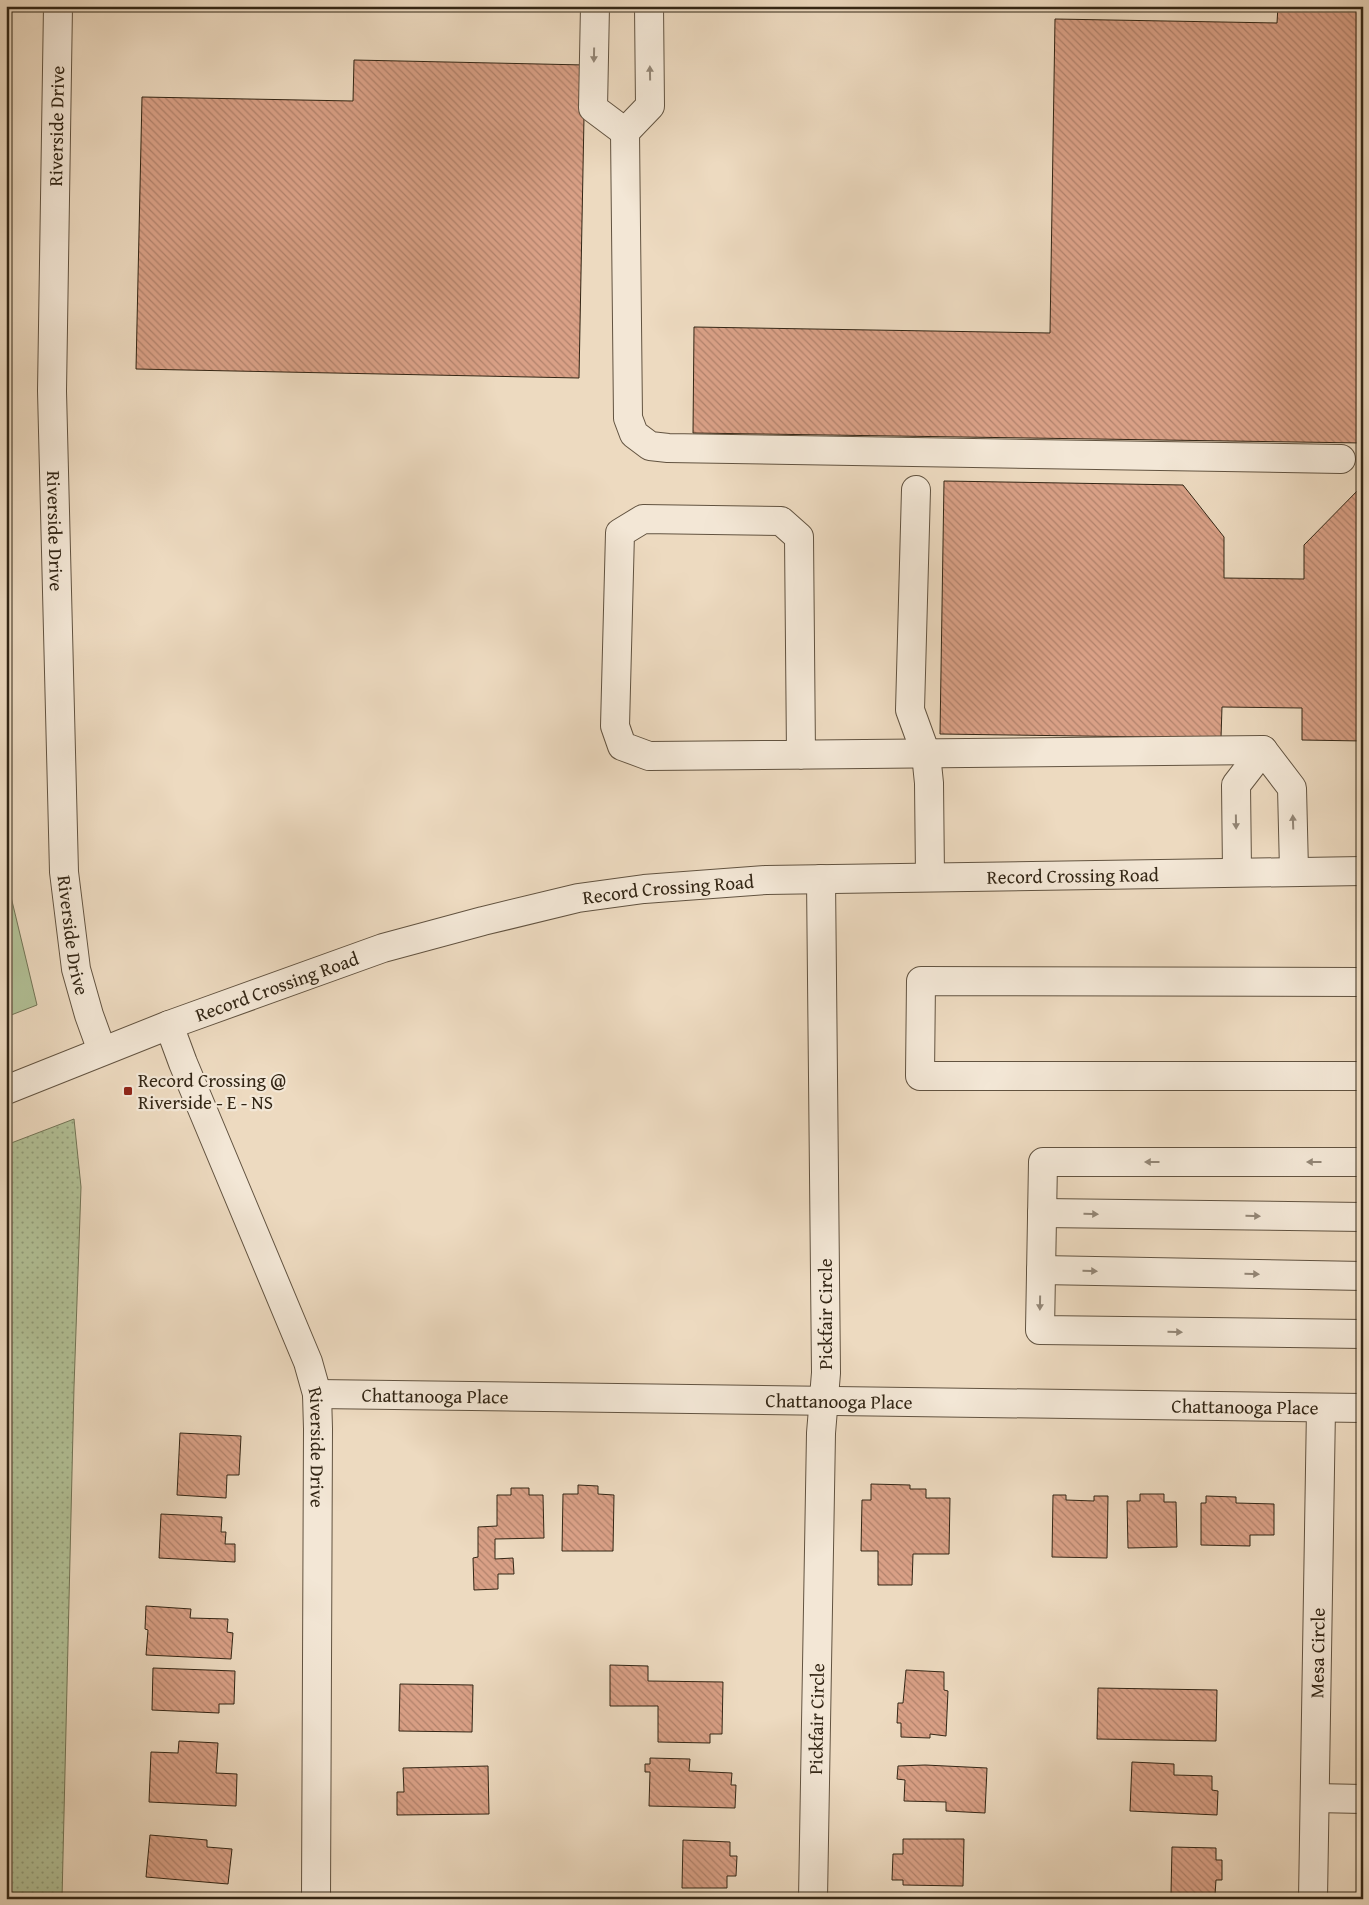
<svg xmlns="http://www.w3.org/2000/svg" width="1369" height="1905" font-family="'Gentium Book Plus',serif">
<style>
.grass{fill:url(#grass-dots);stroke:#727456}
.park{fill:#b2c197;stroke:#727456}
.building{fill:url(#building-back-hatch);stroke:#332615}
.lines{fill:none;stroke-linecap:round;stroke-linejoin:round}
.minor-casing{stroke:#625340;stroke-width:30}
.minor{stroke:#f3e7d6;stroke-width:28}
.oneway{fill:#938676}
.poi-dot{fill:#8f2418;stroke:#f3e7d6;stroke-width:2}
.labels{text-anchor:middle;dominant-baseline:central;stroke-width:4.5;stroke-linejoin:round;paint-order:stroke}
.street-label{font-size:19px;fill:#332615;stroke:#f3e7d6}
.poi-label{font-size:19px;fill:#332615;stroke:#f3e7d6;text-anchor:start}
</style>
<defs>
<pattern id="grass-dots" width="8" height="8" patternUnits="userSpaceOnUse" patternTransform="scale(1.25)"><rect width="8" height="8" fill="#b2c197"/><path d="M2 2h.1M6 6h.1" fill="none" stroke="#919d7a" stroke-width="1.8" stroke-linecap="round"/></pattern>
<pattern id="building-back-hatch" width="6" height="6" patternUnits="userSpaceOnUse" patternTransform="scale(1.25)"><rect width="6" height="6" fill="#d9a086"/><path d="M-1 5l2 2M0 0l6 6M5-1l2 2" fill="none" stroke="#b1826c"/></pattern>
</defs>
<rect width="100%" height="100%" fill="#eddac0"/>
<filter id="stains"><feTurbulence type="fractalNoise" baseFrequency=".004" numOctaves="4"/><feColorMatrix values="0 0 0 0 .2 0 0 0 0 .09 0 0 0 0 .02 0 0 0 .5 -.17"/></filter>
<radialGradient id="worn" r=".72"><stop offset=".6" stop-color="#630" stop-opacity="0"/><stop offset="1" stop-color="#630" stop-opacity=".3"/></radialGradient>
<!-- grass -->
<polygon class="grass" points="74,1119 81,1187 74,1387 62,1899 6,1899 6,1145"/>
<!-- park -->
<polygon class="park" points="6,876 37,1005 6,1017"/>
<!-- building -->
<g class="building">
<polygon points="1278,6 1363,6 1363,443 693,433 694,327 1050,333 1055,19 1277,23"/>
<polygon points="354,60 585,65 579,378 136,369 142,97 353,101"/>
<polygon points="944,481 1183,485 1224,537 1224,578 1304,579 1304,545 1363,485 1363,741 1302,740 1302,708 1222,707 1221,738 940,734"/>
<polygon points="180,1433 241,1436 239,1475 227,1475 226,1498 177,1495"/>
<polygon points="871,1484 910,1485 910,1489 926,1489 926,1498 950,1498 949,1554 913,1554 912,1585 878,1585 878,1551 861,1551 862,1500 871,1500"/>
<polygon points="578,1485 598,1486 598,1494 614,1495 613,1551 562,1551 563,1494 578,1494"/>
<polygon points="511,1488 529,1488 529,1495 543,1495 544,1538 495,1539 495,1559 513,1558 514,1574 498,1574 498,1589 474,1590 473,1558 478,1557 478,1527 497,1526 497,1495 511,1495"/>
<polygon points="1140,1494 1164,1494 1164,1502 1176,1502 1177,1547 1128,1548 1127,1501 1140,1501"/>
<polygon points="1053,1495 1066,1495 1066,1500 1094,1501 1094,1496 1108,1496 1107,1558 1052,1557"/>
<polygon points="1206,1496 1236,1497 1236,1503 1274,1504 1274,1535 1250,1535 1250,1546 1201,1545 1201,1503 1206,1503"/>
<polygon points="161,1514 222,1517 221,1532 226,1532 225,1544 235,1544 235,1562 159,1558"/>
<polygon points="146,1606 191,1609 190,1618 228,1619 227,1632 233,1633 231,1659 146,1655 148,1630 145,1629"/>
<polygon points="610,1665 648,1666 648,1681 723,1682 722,1734 710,1734 710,1743 658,1742 658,1706 610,1706"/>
<polygon points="153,1668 235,1671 234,1704 219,1704 219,1713 152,1710"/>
<polygon points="906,1670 944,1672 944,1690 948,1691 946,1736 930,1734 930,1738 901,1737 901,1723 897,1723 898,1703 903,1703"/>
<polygon points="400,1684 473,1685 472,1732 399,1731"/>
<polygon points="1098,1688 1217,1690 1216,1741 1097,1739"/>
<polygon points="179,1741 218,1743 216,1773 237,1774 236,1806 149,1802 151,1752 178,1753"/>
<polygon points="650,1758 690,1759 689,1771 732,1773 731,1785 736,1785 735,1808 649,1806 650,1772 645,1772 645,1764 650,1764"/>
<polygon points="1132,1762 1174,1764 1174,1775 1212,1776 1212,1790 1218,1791 1217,1815 1130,1811"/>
<polygon points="925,1765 987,1768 985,1813 946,1811 946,1802 904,1801 905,1780 897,1779 898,1766"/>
<polygon points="488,1766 489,1814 397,1815 397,1792 404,1792 403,1768"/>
<polygon points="150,1835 207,1840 207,1847 232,1849 228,1884 146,1877"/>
<polygon points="903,1839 964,1839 963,1886 903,1885 903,1880 892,1880 893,1854 903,1854"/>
<polygon points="683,1840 730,1842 730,1856 737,1856 736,1876 727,1876 727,1888 682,1888"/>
<polygon points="1172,1847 1216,1848 1216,1860 1222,1860 1222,1880 1216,1880 1215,1895 1171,1894"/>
<polygon points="174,1895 226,1899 174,1899"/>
</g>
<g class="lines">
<defs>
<g id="minor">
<path id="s1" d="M58 6 52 391 64 872 76 969 89 1015 102 1051"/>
<polyline points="595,6 593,108 625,132 650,106 649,6"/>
<polyline points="625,132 628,418 634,434 650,446 668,448 1341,459"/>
<polyline points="916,490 910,710 926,754 929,783 930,877"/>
<polyline points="801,755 799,537 781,521 643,519 620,533 615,726 622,746 649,756 1263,750"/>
<polyline points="1237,871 1236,785 1263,750 1292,788 1294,870"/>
<polyline points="1363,982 921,981 920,1076 1363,1076"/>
<path id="s2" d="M169 1025 183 1063 308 1362 317 1394 318 1429 316 1899"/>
<path id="s3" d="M6 1090 169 1025 383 948 483 921 578 898 644 889 766 880 1363 871"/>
<polyline points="1363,1162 1043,1162 1040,1330 1363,1334"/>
<polyline points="1042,1213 1363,1217"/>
<polyline points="1041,1270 1363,1276"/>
<path id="s4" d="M317 1394 1363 1408"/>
<polyline points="1315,1798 1363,1799"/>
<path id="s5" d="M813 1899 821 1433 826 1373 821 879"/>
<path id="s6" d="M1313 1899 1321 1408"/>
</g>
</defs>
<!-- minor casing -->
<use href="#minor" class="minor-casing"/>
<!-- minor -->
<use href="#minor" class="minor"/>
</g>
<!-- one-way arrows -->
<defs><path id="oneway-solid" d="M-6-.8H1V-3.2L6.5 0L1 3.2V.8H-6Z" transform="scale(1.25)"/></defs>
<g class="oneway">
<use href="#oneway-solid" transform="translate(594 55) rotate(91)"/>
<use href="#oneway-solid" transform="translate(650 73) rotate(-91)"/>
<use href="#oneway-solid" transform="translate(1236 822) rotate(89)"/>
<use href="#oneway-solid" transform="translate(1293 822) rotate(-92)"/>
<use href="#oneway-solid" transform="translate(1152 1162) rotate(-180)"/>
<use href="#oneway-solid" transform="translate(1314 1162) rotate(-180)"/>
<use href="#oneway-solid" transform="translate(1091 1214) rotate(1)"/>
<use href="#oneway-solid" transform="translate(1253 1216) rotate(1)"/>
<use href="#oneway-solid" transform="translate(1090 1271) rotate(1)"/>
<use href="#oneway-solid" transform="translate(1252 1274) rotate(1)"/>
<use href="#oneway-solid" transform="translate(1040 1303) rotate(91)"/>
<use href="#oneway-solid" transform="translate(1175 1332) rotate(1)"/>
</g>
<!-- markers -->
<rect class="poi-dot" x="123" y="1086" width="10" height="10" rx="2.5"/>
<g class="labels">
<!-- street labels -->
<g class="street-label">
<text transform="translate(56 126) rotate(-89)">Riverside Drive</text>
<text stroke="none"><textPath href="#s1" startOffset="525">Riverside Drive</textPath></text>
<text stroke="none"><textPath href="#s3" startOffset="1100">Record Crossing Road</textPath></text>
<text stroke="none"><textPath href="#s3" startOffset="695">Record Crossing Road</textPath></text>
<text stroke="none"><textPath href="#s1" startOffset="930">Riverside Drive</textPath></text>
<text stroke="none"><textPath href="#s3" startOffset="290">Record Crossing Road</textPath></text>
<text transform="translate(825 1314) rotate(-90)">Pickfair Circle</text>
<text stroke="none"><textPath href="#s4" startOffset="118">Chattanooga Place</textPath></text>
<text stroke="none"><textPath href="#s4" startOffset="522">Chattanooga Place</textPath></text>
<text stroke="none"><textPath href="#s4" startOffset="928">Chattanooga Place</textPath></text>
<text stroke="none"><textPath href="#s2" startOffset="451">Riverside Drive</textPath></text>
<text stroke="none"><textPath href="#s6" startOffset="246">Mesa Circle</textPath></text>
<text stroke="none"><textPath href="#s5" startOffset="180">Pickfair Circle</textPath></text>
</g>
<!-- poi labels -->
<g class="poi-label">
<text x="138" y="1080">Record Crossing @<tspan x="138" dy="22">Riverside - E - NS</tspan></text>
</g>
</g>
<!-- margin -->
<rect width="1369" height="1905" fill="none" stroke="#eddac0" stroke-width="25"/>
<rect x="8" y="8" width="1354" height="1890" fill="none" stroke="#332615" stroke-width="2.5"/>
<rect x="12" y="12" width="1344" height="1880" fill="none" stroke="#332615"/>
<rect width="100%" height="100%" filter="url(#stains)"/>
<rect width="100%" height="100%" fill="url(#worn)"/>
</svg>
